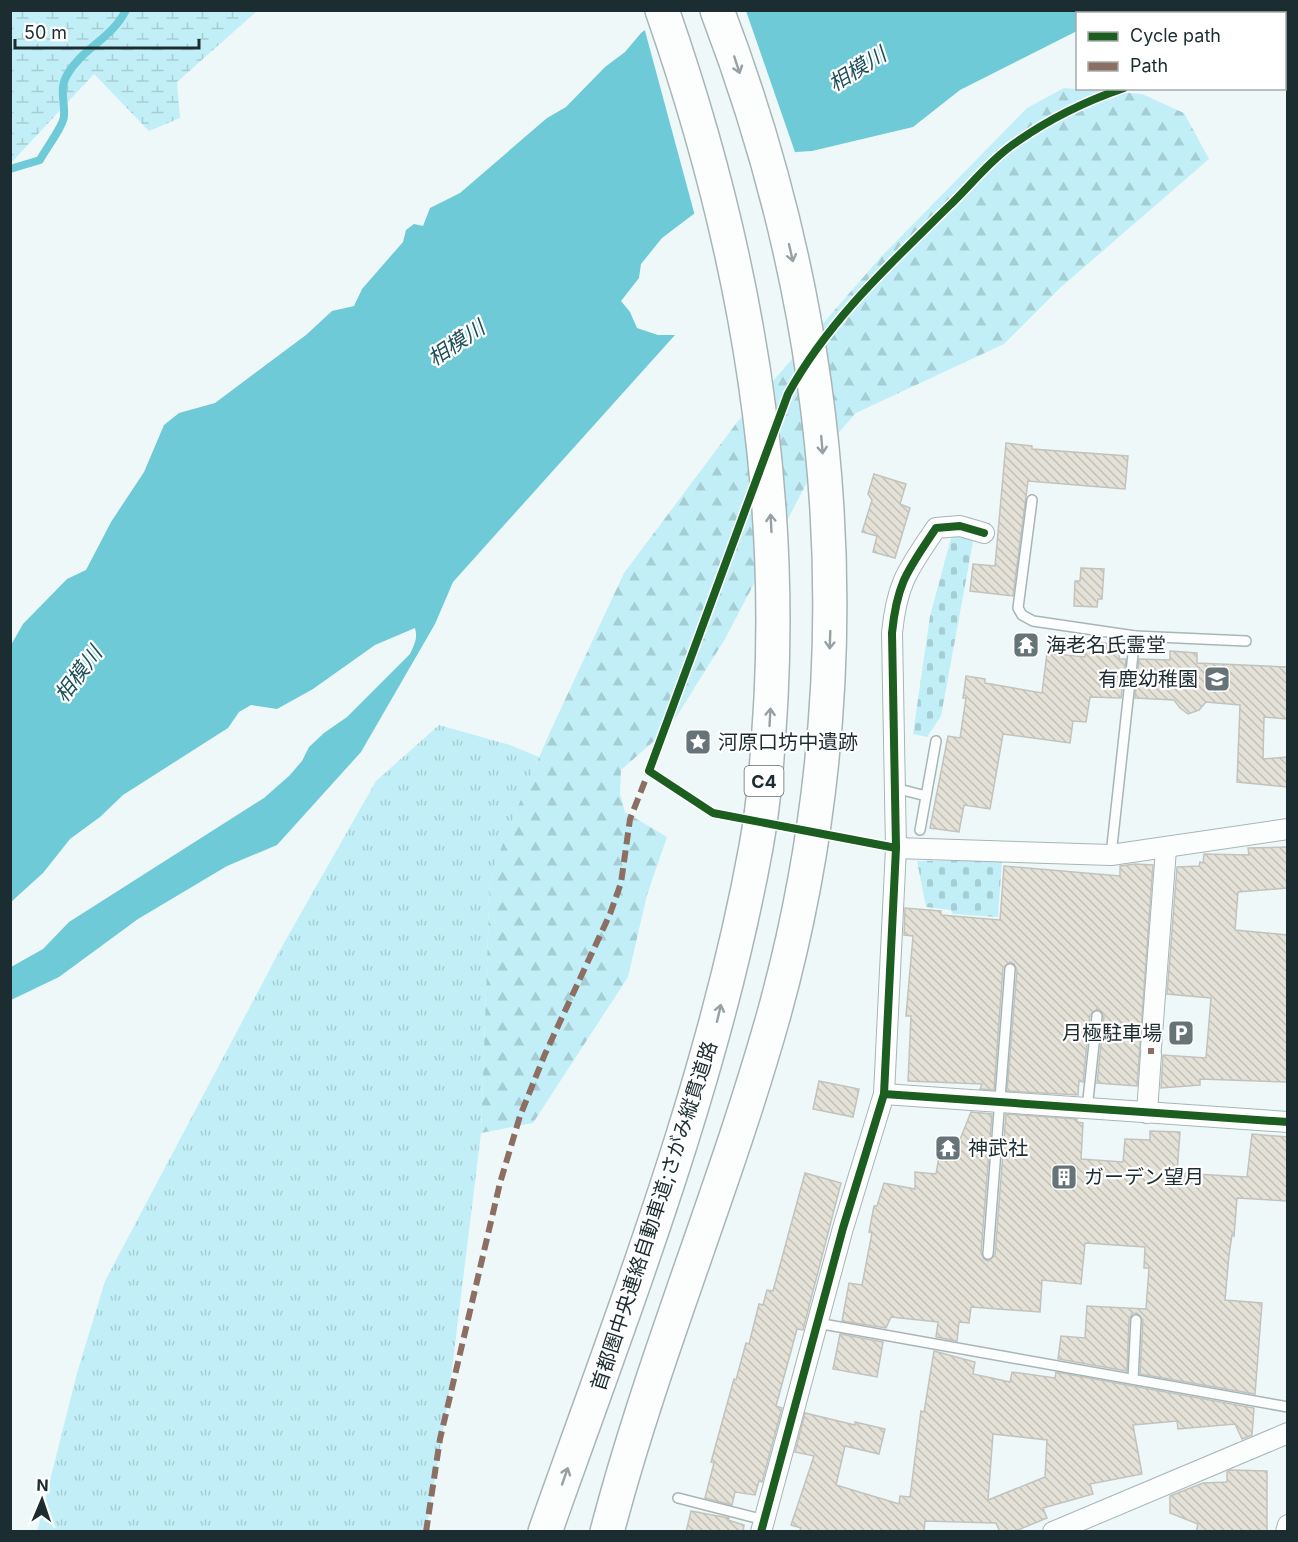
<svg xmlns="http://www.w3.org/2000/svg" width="1298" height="1542" font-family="Inter,'Noto Sans JP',sans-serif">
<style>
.grass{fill:url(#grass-tufts)}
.forest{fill:url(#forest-firs)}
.wetland{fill:url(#wetland-marsh)}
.cemetery{fill:url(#cemetery-stones)}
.water{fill:#6ecad7}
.pier{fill:#eef8f9}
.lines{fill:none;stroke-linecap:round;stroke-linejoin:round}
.stream{stroke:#6ecad7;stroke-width:8}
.building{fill:url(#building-back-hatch);stroke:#c2c3be;stroke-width:1.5;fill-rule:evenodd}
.service-casing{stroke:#a8b5b7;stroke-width:12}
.minor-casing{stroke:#a8b5b7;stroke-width:22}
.motorway-casing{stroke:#a8b5b7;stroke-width:36}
.service{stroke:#fcfefe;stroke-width:9}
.minor{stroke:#fcfefe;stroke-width:20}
.motorway{stroke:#fcfefe;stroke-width:33}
.quiet{stroke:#8d6e63;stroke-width:6;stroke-dasharray:12 6;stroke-linecap:butt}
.cycleway-casing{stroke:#fff;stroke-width:11}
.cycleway{stroke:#1b5e20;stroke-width:8}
.oneway{stroke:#97a0a2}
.labels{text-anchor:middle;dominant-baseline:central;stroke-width:4.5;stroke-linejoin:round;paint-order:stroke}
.shield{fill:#fff;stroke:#606c6f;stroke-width:1.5}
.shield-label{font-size:18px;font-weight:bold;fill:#1c2d31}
.poi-label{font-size:20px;fill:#1c2d31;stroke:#fff;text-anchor:start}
.street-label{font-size:20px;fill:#1c2d31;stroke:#fff}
.water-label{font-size:21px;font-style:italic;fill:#1c5059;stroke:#fff}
</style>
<defs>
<pattern id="grass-tufts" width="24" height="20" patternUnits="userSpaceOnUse" patternTransform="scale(1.5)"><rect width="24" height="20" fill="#c2eff7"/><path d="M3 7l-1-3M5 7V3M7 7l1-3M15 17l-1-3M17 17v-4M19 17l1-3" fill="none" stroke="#a6cdd4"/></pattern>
<pattern id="forest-firs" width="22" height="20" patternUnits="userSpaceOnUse" patternTransform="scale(1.5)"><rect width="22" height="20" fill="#c2eff7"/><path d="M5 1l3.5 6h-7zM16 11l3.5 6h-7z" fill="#a6cdd4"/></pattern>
<pattern id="wetland-marsh" width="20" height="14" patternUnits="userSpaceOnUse" patternTransform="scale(1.5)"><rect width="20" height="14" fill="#c2eff7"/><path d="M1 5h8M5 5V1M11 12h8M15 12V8" fill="none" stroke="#a6cdd4"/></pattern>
<pattern id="cemetery-stones" width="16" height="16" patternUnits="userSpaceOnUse" patternTransform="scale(1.5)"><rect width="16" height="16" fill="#c2eff7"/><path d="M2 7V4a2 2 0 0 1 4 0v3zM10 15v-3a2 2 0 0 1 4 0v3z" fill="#a6cdd4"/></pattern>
<pattern id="building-back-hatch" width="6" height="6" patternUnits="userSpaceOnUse" patternTransform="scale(1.5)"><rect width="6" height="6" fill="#e4e1d6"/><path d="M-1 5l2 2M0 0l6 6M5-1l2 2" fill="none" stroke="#c3c1b8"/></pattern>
</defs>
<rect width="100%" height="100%" fill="#eef8f9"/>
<!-- grass -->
<polygon class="grass" points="439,725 510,745 539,757 490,879 481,1133 448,1402 426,1531 37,1532 77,1373 105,1281 280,950 376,781"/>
<!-- forest -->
<polygon class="forest" points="1064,88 1142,94 1184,113 1209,159 1060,288 1004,344 856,413 825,448 725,639 670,727 621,770 620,794 625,812 667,837 647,895 628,977 533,1123 481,1133 490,879 507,832 550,732 624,573 738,421 880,258 1027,108"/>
<!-- wetland -->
<polygon class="wetland" points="11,10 257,10 257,11 177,82 180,118 149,131 94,74 11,163"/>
<!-- cemetery -->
<g class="cemetery">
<polygon points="953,531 970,537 973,542 941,716 927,737 913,734 930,616"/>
<polygon points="967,860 1002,861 998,917 953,914 951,910 926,907 917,861"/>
</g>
<!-- water -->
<path class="water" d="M671 10 1119 11 1113 13 1078 14 1077 31 960 90 913 127 812 151 796 152 695 213 662 238 641 264 639 278 621 301 630 312 637 328 658 335H675L453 582 435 624 361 752 277 845 227 866 138 919 59 977 11 1000V967L43 949 69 922 264 798 289 776 302 761 309 747 324 733 347 717 410 654C414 645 418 639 415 628L375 645 313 689 277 709 251 705 239 712 228 728 123 795 100 817 70 839 43 873 11 902V645L23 624 67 579 86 570 111 522 144 472 164 425 179 413 215 403 306 335 332 311 354 306 362 289 403 242 406 230 414 224 423 226 430 208 460 193 547 118 566 107 605 67 625 52 641 33Z"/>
<!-- pier -->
<polygon class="pier" points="666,10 746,11 796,155 695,216 644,27"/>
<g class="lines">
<!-- stream -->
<path class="stream" d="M10 169 40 160C45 150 64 125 64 116 65 102 59 88 67 75 83 47 111 40 126 10"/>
</g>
<!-- building -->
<g class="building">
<polygon points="1006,443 1032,446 1032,449 1128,456 1125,489 1028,481 1013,596 970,591 973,564 995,566"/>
<polygon points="874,474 906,484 900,504 910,508 895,558 873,552 877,536 862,532 872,500 868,494"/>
<polygon points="1081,568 1104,569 1102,599 1098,599 1097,607 1074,606 1075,581 1080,581"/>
<polygon points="1087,641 1120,645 1119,659 1126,659 1121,698 1090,697 1086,722 1073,721 1070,743 1003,734 990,809 964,805 959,832 930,828 948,736 960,738 966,698 963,698 966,676 985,679 985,683 1042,693 1047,653 1085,657"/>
<polygon points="1170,651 1197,653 1197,663 1287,667 1287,719 1264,717 1263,759 1287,757 1287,787 1237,782 1240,705 1206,702 1199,710 1188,714 1180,708 1174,700 1135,698 1139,659 1170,660"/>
<polygon points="1287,847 1287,888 1238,892 1235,930 1287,935 1287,1082 1200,1079 1200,1085 1161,1088 1163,1055 1206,1058 1211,998 1167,994 1177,867 1199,866 1200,862 1203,863 1204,854 1249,855 1248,848"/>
<polygon points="1135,864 1153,865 1137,1086 1097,1083 1104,1017 1097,1009 1090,1015 1083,1082 1079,1081 1078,1095 1007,1091 1017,970 1014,964 1010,962 1003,968 994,1090 980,1089 982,1084 908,1081 911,1016 906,1016 913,936 904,935 905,908 941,911 941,915 1000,920 1004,866 1120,876 1120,866"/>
<polygon points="819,1081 859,1089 853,1117 813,1109"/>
<polygon points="971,1112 992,1114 981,1253 984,1259 988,1261 995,1255 1006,1114 1077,1119 1077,1122 1083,1123 1081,1159 1123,1162 1125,1139 1150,1140 1150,1131 1180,1132 1177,1173 1247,1177 1252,1134 1287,1137 1287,1201 1237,1198 1234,1236 1232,1235 1229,1255 1225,1300 1262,1303 1255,1394 1140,1374 1143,1320 1137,1313 1132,1314 1129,1320 1127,1371 1058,1359 1061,1336 1085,1338 1087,1306 1146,1309 1149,1268 1144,1268 1145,1247 1085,1243 1081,1284 1042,1280 1040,1312 971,1307 969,1323 959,1322 957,1341 936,1337 938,1322 891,1317 886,1328 842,1321 849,1283 862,1285 872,1233 869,1232 874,1206 877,1206 884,1183 915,1189 915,1172 936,1174 942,1139 959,1142"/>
<polygon points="805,1173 841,1183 803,1330 797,1329 776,1406 782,1408 762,1482 759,1481 755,1495 735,1492 732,1505 705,1498 714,1463 711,1462 734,1379 736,1380 746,1343 749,1344 759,1304 763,1305 767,1290 773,1291"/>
<polygon points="840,1334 883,1342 877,1377 833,1369"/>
<path d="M934 1351 975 1362 973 1374 1010 1382 1012 1372 1055 1378 1056 1372 1254 1408 1252 1435 1242 1439 1235 1424 1178 1429 1177 1421 1133 1425 1142 1474 1090 1484 1093 1494 1043 1508 1047 1518 1013 1532H1000L996 1523 925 1521 924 1532H799L801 1528 791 1525 814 1456 795 1452 805 1413 855 1425V1422L885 1429 879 1454 845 1446 836 1485 899 1504 900 1496 910 1497 921 1411 924 1412ZM993 1434 1047 1440 1045 1477 988 1500Z"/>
<polygon points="1230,1470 1267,1471 1267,1532 1196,1532 1198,1524 1170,1513 1170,1496 1203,1483 1227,1482 1227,1472"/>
<polygon points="691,1511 729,1518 728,1520 744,1525 743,1532 686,1532"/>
</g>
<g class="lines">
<defs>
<g id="service">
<polyline points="1032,500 1018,608 1022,615 1033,621 1135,636 1111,855"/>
<polyline points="1135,636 1246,641"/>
<polyline points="895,788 926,796"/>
<polyline points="920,830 936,741"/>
<polyline points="1087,1109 1097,1016"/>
<polyline points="988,1254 1010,969"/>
<polyline points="817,1323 1288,1407"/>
<polyline points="1133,1379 1136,1320"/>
<polyline points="678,1498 764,1520"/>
</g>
<g id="minor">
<polyline points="896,848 1111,855 1288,829"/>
<polyline points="1151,1048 1166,849"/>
<polyline points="884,1094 1288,1122"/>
<polyline points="1147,1113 1151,1054"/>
<path d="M761 1532 843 1228 884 1094 896 848 892 633C897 582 908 570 936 528L960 526 984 533"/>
<polyline points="1053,1532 1288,1433"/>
<polyline points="1286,1532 1288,1525"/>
</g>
<g id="motorway">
<path d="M545 1532C625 1306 713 1083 756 847 765 798 768 748 771 698 783 462 740 233 662 10"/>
<path d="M607 1532C653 1356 725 1189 774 1014 867 678 841 335 717 10"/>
</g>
</defs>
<!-- service casing -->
<use href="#service" class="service-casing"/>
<!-- minor casing -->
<use href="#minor" class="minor-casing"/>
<!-- motorway casing -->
<use href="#motorway" class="motorway-casing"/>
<!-- service -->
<use href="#service" class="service"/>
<!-- minor -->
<use href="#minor" class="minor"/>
<!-- motorway -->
<use href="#motorway" class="motorway"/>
<!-- quiet -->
<g class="quiet">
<polyline points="1151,1054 1151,1048"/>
<polyline points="426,1532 440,1439 500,1183 520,1116 545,1054 610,914 621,883 630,819 649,771"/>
</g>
<defs>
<g id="cycleway">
<path d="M896 848 713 813 649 771 788 394C828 321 889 265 948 207 970 186 992 158 1018 141 1051 118 1086 101 1124 88"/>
<polyline points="884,1094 1288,1122"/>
<path d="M761 1532 843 1228 884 1094 896 848 892 633C897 582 908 570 936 528L960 526 984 533"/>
</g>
</defs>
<!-- cycleway casing -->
<use href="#cycleway" class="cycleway-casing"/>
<!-- cycleway -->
<use href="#cycleway" class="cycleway"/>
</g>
<!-- one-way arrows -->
<defs><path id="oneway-shaft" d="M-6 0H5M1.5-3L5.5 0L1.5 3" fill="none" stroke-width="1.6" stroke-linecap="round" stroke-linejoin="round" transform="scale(1.5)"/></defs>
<g class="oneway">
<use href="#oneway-shaft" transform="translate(737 65) rotate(72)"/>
<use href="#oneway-shaft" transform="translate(791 253) rotate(77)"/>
<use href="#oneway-shaft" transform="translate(822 445) rotate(85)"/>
<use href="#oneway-shaft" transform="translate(771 523) rotate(-93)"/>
<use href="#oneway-shaft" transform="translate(830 640) rotate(92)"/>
<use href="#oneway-shaft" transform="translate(770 717) rotate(-87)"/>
<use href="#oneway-shaft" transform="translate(719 1013) rotate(-77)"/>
<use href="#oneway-shaft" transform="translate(565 1476) rotate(-71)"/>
</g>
<!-- icons -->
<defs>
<symbol id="temple-square" viewBox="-11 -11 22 22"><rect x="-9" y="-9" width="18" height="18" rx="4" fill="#667477" stroke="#fff"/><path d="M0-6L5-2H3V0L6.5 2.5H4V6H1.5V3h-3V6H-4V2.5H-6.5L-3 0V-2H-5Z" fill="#fff"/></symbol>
<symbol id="school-square" viewBox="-11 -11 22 22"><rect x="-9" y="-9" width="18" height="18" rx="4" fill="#667477" stroke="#fff"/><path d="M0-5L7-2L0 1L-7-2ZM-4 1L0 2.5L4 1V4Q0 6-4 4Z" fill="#fff"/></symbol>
<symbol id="sight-square" viewBox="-11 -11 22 22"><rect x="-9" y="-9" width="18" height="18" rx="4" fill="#667477" stroke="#fff"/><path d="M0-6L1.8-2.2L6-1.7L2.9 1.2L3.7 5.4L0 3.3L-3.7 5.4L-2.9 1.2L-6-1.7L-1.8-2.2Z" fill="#fff"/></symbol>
<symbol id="parking-square" viewBox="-11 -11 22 22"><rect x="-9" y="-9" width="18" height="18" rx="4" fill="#667477" stroke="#fff"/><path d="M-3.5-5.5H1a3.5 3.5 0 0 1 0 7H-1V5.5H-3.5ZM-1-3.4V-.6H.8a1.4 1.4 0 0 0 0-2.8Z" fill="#fff"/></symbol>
<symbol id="building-square" viewBox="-11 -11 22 22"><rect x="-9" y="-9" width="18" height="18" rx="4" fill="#667477" stroke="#fff"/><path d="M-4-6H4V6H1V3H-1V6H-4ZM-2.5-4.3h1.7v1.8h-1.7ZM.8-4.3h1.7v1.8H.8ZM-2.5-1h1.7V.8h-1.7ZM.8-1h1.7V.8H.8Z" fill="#fff"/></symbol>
</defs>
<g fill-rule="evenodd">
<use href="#temple-square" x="1011" y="630" width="30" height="30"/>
<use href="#school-square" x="1202" y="664" width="30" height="30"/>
<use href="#sight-square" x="683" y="727" width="30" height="30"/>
<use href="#parking-square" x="1166" y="1018" width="30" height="30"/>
<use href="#temple-square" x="933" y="1133" width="30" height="30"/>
<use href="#building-square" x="1049" y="1162" width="30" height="30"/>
</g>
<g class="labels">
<!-- shield labels -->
<rect class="shield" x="744.5" y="766" width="39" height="30" rx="4.5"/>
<g class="shield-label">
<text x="764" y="781">C4</text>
</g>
<!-- poi labels -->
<g class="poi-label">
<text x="1046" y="645">海老名氏霊堂</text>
<text x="1198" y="679" text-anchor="end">有鹿幼稚園</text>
<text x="718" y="742">河原口坊中遺跡</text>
<text x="1162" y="1033" text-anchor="end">月極駐車場</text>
<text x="968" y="1148">神武社</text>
<text x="1084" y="1177">ガーデン望月</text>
</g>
<!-- street labels -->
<g class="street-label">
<text transform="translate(654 1216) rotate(-72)">首都圏中央連絡自動車道;さがみ縦貫道路</text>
</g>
<!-- water labels -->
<g class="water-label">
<text transform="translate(857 69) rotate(-32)">相模川</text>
<text transform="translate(456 343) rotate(-34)">相模川</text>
<text transform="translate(78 674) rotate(-53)">相模川</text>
</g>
</g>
<!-- border -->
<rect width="1298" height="1542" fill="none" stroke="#1c2d31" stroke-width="24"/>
<!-- legend -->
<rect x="1076" y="12" width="210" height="78" fill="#ffffff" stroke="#a4abad" stroke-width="1.5"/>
<rect x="1088" y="32" width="30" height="9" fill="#1b5e20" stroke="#a4abad" stroke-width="1.5"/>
<text x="1130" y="42" font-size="18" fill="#1c2d31">Cycle path</text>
<rect x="1088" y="62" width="30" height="9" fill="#8d6e63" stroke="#a4abad" stroke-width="1.5"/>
<text x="1130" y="72" font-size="18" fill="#1c2d31">Path</text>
<!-- north arrow -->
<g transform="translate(42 1500) rotate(2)" stroke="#ffffff" stroke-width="4.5" paint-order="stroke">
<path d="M0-4.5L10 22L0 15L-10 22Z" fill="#1c2d31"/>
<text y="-9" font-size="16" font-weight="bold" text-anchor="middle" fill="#1c2d31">N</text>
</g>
<!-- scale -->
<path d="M15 39v9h184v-9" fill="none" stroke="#1c2d31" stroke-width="3"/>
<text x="24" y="39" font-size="18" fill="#1c2d31" stroke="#ffffff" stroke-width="4.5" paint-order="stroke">50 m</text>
</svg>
